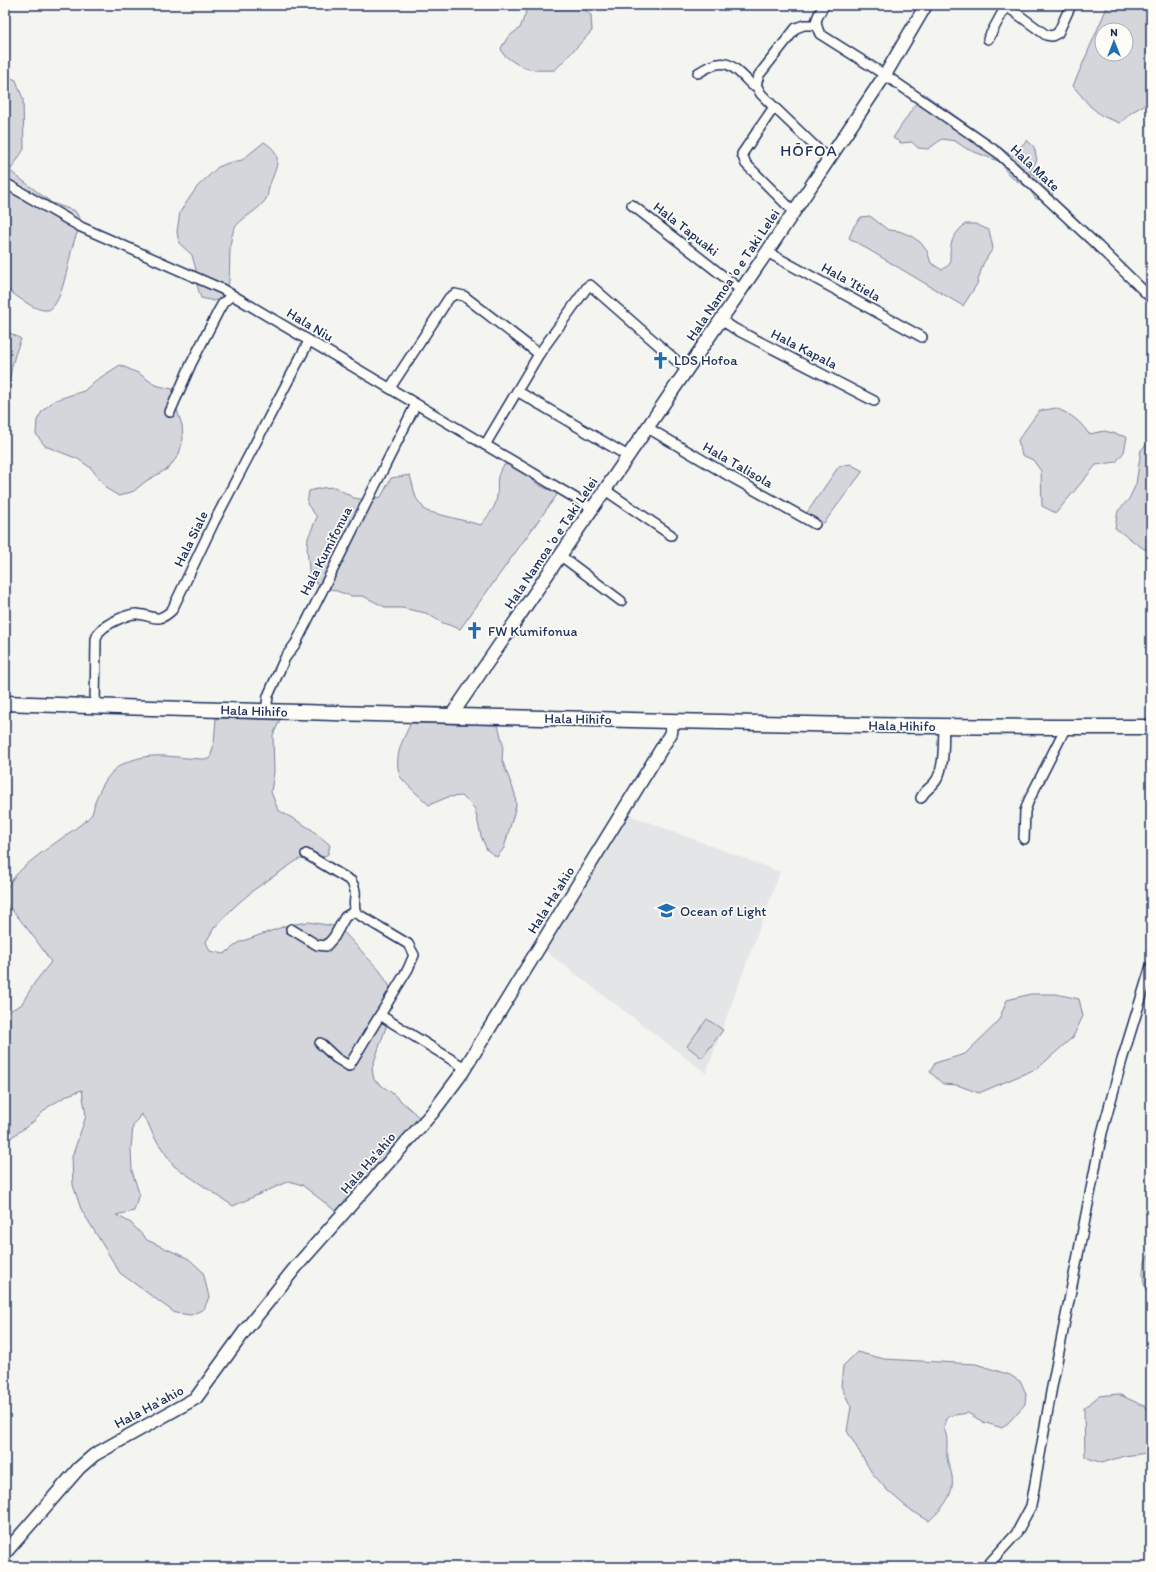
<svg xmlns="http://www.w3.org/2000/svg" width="1156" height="1572" font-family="Itim,sans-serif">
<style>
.built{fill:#e4e5e6}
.green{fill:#d4d6db;stroke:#78829c;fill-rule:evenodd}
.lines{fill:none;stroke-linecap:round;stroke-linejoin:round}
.street-casing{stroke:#1b2f5e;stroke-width:12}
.secondary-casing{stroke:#1b2f5e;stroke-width:15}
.primary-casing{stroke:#1b2f5e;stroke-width:17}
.street{stroke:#fdfcf7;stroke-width:9}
.secondary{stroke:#fdfcf7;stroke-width:12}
.primary{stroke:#fdfcf7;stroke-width:14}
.labels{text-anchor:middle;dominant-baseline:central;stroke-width:3.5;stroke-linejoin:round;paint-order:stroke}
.street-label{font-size:14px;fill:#1b2f5e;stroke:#fdfcf7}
.poi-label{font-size:14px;fill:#1b2f5e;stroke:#fdfcf7;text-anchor:start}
.quarter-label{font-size:16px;letter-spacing:1px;fill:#1b2f5e;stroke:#fdfcf7}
</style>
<rect width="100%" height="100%" fill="#f4f4f1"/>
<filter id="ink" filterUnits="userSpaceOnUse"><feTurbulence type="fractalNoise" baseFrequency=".025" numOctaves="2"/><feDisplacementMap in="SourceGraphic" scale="8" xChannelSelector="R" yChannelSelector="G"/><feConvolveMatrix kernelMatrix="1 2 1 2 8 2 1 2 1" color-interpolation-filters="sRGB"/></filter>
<g filter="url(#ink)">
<!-- built -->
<polygon class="built" points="627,814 780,872 706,1073 544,950"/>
<!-- green -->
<g class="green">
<path d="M521 5H579L591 15 592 31 555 70C529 71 523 70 503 54L501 48 508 37 520 28 526 12Z"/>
<path d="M1108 5H1151V101L1132 112 1120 123 1102 116 1090 106 1073 86ZM1102 30H1126V54H1102Z"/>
<path d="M5 75 16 80 23 99 24 149 10 171 52 203 75 211 82 222C79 229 75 237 73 245 69 257 62 307 48 310 35 312 16 295 5 288Z"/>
<path d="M923 93 1012 156 1027 140 1034 147 1037 160 1030 172 1048 183 1053 194 1048 201 1036 199C1033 195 1030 189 1025 186 1015 179 1006 177 1003 163L967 149 955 141 942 139 928 149 918 148 912 142 901 143 893 138Z"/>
<path d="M264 142C286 155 275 169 269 187 268 191 268 196 266 199 261 209 239 219 234 229 226 248 233 275 226 296L214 301 201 298 197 285 196 270 192 255 179 243 177 232 180 212 197 187 218 167 228 163 242 160Z"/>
<path d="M870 216 888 230 899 231 911 236 920 242 927 251 931 263 942 270 950 264C950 244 950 238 965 224H975L989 230 993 248 983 264 977 284 963 306 849 238 854 226 861 217Z"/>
<path d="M5 330 21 339C12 360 8 380 8 403L5 406Z"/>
<polygon points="120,365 140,374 155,385 177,390 176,407 182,425 183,439 179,454 169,468 146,481 134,491 119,496 107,489 91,468 78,459 45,446 36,434 37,420 43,410 55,400 84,391 95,381"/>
<path d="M1056 408C1073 416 1078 419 1089 434L1105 431 1127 437 1124 452 1116 462 1096 465 1056 513 1042 506 1041 471 1033 460 1022 455 1018 440 1039 411Z"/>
<polygon points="1147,444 1151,444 1151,550 1144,549 1115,528 1118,511 1129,499 1136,484 1141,450"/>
<path d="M512 464C526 470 524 473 535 482 542 488 550 490 559 492L460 629 443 623 426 613 402 608H387L363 596H351L322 586 310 580 307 548 308 538 317 517 307 504 309 491 322 488 335 487 354 498 366 500 381 497 391 478 410 475 416 498 426 511 481 525C486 518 494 510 496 501 500 487 493 479 504 465Z"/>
<polygon points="850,464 863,471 824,523 806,514 839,466"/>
<path d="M216 718 280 720 273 735 274 772 271 792 278 810 311 829 330 845 328 854 317 860 299 859 255 889 235 906 214 928 206 942 210 951 224 954 240 942 288 925 309 922 339 927 380 971 390 987 386 1027 372 1068 374 1080 392 1093 420 1118 338 1213 302 1185 289 1181 233 1206 174 1166 154 1137 148 1123 141 1114 133 1126 131 1148 132 1171 139 1193 134 1211 116 1215 131 1223 147 1240 189 1259 203 1272 209 1297 204 1309 191 1315 175 1313 120 1273 81 1209 73 1185 72 1157 86 1116 82 1090 68 1095 48 1107 33 1122 12 1137 5 1140V1013L21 1005 35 982 51 962C41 946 30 932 18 917 15 913 7 906 5 901 0 877 51 847 66 835 73 830 88 820 92 814 94 809 94 804 96 799 101 787 109 772 121 765 153 748 177 760 210 759L214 743Z"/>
<path d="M411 723 498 725 503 744 502 760 515 794 516 806 504 848 497 857 487 850 481 836 475 809 462 796 448 797 429 805C423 799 403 782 400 776 393 757 403 739 411 723Z"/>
<polygon points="1031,994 1056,994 1079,999 1083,1016 1073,1037 1038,1068 979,1093 957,1085 943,1084 930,1072 935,1063 965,1054 998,1022 1007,1000"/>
<polygon points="707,1019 723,1030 702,1058 687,1046"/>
<path d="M1151 1253V1302C1143 1288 1138 1265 1151 1253Z"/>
<path d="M857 1352 884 1359 976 1364 1010 1375 1021 1382 1026 1394 1025 1404 1009 1422 1002 1428 983 1422 968 1413 948 1416 944 1428C949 1441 946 1445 947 1458 948 1464 951 1470 952 1476 955 1495 942 1509 929 1521L909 1509 888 1491 872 1473 847 1431 851 1407 841 1386 843 1366Z"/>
<polygon points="1118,1394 1144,1406 1151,1415 1151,1451 1147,1453 1124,1456 1102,1463 1085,1457 1084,1408 1099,1396"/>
</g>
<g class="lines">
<defs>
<g id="street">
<path d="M824 5C817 18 813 20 820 34L885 75 997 152 1098 246 1151 298"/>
<polyline points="1005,5 1046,35 1052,36 1058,33 1071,5"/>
<polyline points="988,39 1006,6"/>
<path d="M698 73C725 55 731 64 752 85H756"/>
<polyline points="756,85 761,94 774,107 828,159"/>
<polyline points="756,85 759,75 796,28 804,25 815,25"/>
<polyline points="774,107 742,154 746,164 794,212"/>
<polyline points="5,183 81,227 222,289 592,508"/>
<polyline points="632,205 741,290"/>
<polyline points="767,252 922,337"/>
<polyline points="721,320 735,329 874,401"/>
<polyline points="539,354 588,286 590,285 687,370"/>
<polyline points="390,388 449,298 455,294 464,296 539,354 485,445"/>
<polyline points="517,391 628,456"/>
<polyline points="170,412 191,364 219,310 223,303 232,295"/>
<polyline points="648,428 726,474 815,524"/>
<polyline points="605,490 671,535"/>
<polyline points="561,556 621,601"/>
<path d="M95 706 96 639C97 637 98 632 100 631 106 624 129 613 137 614 154 615 156 625 172 610L214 522 309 341"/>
<polyline points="266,712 268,696 285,658 296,643 416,404"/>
<path d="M921 798C924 790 933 787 937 779 945 764 943 743 944 726"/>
<polyline points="1024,839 1025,811 1029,800 1066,727"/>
<path d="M306 854 351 881C360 894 351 901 356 913L408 944 414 955 408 969 349 1066 336 1058 320 1043"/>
<polyline points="291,929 317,945 326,946 334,937 345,917 355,911"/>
<polyline points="380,1015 465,1068"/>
<polyline points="986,1567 1016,1534 1031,1506 1051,1392 1102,1133 1122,1060 1151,966"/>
</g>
<g id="secondary">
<polyline points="451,716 767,252 885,75 926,5"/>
<polyline points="5,1553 79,1468 94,1455 196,1398 247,1328 295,1268 433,1112 462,1073 671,733 672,722"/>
</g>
<path id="primary" d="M5 703C185 710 366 714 546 718 748 723 949 728 1151 727"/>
</defs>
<!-- street casing -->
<use href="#street" class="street-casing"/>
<!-- secondary casing -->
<use href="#secondary" class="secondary-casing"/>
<!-- primary casing -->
<use href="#primary" class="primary-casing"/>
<!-- street -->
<use href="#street" class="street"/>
<!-- secondary -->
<use href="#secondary" class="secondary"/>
<!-- primary -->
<use href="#primary" class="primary"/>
</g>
</g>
<!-- icons -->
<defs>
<symbol id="church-bare" viewBox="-9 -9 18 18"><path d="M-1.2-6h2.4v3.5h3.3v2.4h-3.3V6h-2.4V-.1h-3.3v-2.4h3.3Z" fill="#1f6fb2" stroke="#fdfcf7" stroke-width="2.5" paint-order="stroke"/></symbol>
<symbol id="school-bare" viewBox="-9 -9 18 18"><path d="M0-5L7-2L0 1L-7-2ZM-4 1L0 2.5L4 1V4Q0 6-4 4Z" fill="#1f6fb2" stroke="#fdfcf7" stroke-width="2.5" paint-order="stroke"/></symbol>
</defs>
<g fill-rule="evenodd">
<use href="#church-bare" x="648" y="348" width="25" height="25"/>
<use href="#church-bare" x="462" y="618" width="25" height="25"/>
<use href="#school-bare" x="654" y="898" width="25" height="25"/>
</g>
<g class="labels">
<!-- street labels -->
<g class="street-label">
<text transform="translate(1035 168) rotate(43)">Hala Mate</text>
<text transform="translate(686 229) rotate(38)">Hala Tapuaki</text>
<text transform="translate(733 275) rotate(-56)">Hala Namoa 'o e Taki Lelei</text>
<text transform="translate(851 282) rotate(29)">Hala 'Itiela</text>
<text transform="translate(310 325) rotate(31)">Hala Niu</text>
<text transform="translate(804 349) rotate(27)">Hala Kapala</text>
<text transform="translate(738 465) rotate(30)">Hala Talisola</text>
<text transform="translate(191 539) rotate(-64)">Hala Siale</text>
<text transform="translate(551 543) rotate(-56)">Hala Namoa 'o e Taki Lelei</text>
<text transform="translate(326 551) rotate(-63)">Hala Kumifonua</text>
<text transform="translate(254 711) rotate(2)">Hala Hihifo</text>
<text transform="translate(578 719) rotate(1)">Hala Hihifo</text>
<text transform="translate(902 726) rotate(1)">Hala Hihifo</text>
<text transform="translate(551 900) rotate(-58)">Hala Ha'ahio</text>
<text transform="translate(368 1163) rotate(-49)">Hala Ha'ahio</text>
<text transform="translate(149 1407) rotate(-28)">Hala Ha'ahio</text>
</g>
<!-- poi labels -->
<g class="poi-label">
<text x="674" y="360">LDS Hofoa</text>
<text x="488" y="631">FW Kumifonua</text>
<text x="680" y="911">Ocean of Light</text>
</g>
<!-- quarter labels -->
<g class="quarter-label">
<text x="809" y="150">HŌFOA</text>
</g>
</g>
<!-- margin -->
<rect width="1156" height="1572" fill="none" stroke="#fdfcf7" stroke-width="20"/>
<rect x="10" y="10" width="1136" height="1552" fill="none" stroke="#1b2f5e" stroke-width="1.5" filter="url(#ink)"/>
<!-- north arrow -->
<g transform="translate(1114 42)"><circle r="19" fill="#fdfcf7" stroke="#a3aaba"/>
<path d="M0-3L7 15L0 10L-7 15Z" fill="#1f6fb2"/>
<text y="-6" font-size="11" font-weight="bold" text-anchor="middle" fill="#1b2f5e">N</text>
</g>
</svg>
